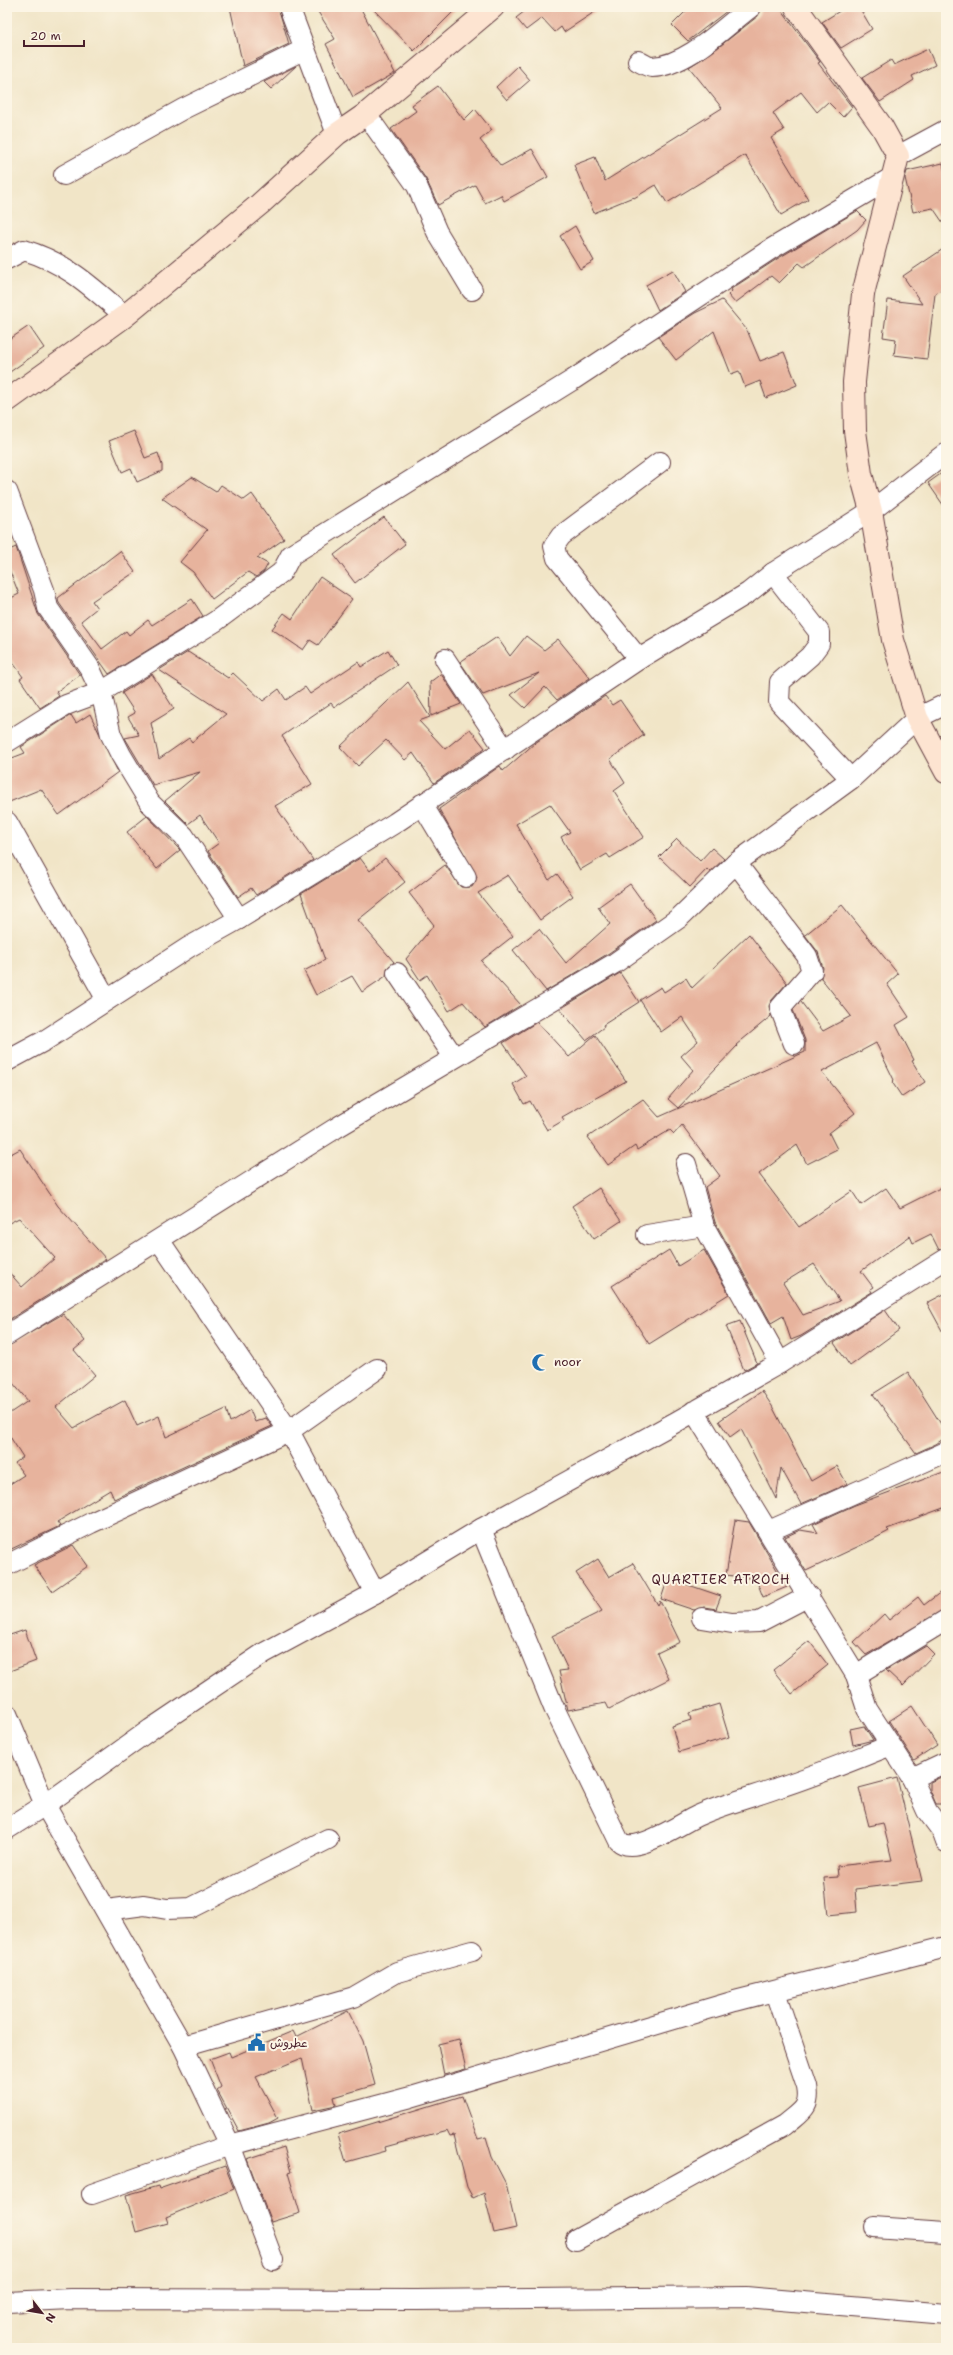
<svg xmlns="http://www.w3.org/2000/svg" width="953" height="2355" font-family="'Shantell Sans','Playpen Sans Arabic',sans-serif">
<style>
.building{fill:#e7b39d;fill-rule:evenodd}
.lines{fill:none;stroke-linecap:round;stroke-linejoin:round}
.minor-casing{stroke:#633d42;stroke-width:22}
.secondary-casing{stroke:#633d42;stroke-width:24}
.minor{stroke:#fff;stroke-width:20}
.secondary{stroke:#fde4d1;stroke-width:22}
.labels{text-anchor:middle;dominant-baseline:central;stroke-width:4;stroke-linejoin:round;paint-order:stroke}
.poi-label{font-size:12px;fill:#4a1f2b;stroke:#fcf5e5;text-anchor:start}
.neighbourhood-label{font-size:13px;letter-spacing:1px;fill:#4a1f2b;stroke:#fcf5e5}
</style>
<rect width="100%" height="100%" fill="#fcf5e5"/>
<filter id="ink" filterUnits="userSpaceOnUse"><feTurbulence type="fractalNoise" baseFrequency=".025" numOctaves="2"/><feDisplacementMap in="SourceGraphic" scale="8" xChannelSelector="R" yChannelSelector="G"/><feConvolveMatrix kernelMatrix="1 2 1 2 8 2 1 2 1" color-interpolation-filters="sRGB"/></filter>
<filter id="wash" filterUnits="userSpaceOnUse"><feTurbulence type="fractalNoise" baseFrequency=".012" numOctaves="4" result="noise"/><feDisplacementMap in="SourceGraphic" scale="16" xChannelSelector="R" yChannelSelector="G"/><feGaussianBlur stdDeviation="0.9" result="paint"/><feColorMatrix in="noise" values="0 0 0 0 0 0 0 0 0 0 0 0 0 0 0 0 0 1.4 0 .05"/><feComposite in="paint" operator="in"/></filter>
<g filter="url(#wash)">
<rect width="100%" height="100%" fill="#f1e5c7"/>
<g id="blocks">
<!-- building -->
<g class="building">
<polygon points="230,7 278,7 289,44 243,66"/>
<polygon points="315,7 360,7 395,73 353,97 326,44 335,39"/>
<polygon points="371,7 458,7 414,51"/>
<polygon points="530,7 602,7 564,32 561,27 555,32 542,18 526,30 516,18"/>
<polygon points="690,7 732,7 688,41 672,25"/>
<polygon points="762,7 779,7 820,62 818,63 852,107 843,117 828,102 817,112 801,92 773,113 784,130 771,138 808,199 781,215 745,155 667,203 656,185 634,198 633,197 594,213 574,165 595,157 605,181 722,108 689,67 711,53 758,16"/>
<polygon points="846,7 859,7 872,29 841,48 822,22"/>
<polygon points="928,49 935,65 912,76 914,80 880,102 862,78 891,60 894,65"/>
<polygon points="296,66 271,89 264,82"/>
<polygon points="518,66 530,80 507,100 496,87"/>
<polygon points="438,86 464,120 475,109 492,130 480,140 501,166 532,149 548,177 504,201 501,195 485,203 475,185 438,205 426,179 391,129 416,111 412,105"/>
<polygon points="943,163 946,178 946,227 933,208 913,212 905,178 907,171"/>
<polygon points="857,211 866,220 857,230 804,267 799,263 779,283 771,276 735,303 728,295 732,291 731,289 777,259"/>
<polygon points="575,226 594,261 580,269 560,236"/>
<polygon points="946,247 946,286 935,294 927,359 894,355 896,339 883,337 888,300 922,304 903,276"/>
<polygon points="673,270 685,292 658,310 646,285"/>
<polygon points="722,300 747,330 760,361 784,352 797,385 766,398 760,381 745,387 739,371 731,374 714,331 676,360 658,337 695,313"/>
<polygon points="29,326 44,348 7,374 7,341"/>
<polygon points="134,431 145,458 158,453 162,465 162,471 137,482 131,468 122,472 109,441"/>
<polygon points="946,470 946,509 928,483"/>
<polygon points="192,477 216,492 221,485 244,500 252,494 284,539 257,558 268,564 264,571 256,577 248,572 212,599 193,572 180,562 207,530 162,498"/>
<polygon points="384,517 405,544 355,583 334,555"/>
<polygon points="16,547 38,614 80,675 56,692 59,696 40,708 20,679 23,677 7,654 7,600 19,594 7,564 7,551"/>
<polygon points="120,551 135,572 92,601 97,608 81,621 102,649 126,631 129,635 148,620 152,625 192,599 203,616 109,674 59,603 58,598"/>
<polygon points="320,577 352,599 318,645 310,640 303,650 272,629 284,613 292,619"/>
<polygon points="526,636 544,650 558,639 590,678 557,700 545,687 525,708 511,695 539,673 483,695 460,662 497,637 510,656"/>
<polygon points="388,650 397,665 334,707 331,703 282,736 312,784 275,806 313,860 256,895 251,888 238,897 208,851 219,843 200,815 188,824 165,801 200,772 153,785 125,738 139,735 128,717 135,713 122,693 152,674 174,709 151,723 159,759 189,738 192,742 226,714 159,670 188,652 228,678 233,673 263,701 279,689 286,700 305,687 310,694 358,662 361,667"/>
<polygon points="441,674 461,704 431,716 430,682"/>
<polygon points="408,682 430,717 419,721 445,749 470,729 485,748 434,783 413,753 405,760 386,740 358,766 340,747"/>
<polygon points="605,696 612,705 620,700 644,735 610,759 625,783 614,791 644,837 610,858 607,854 580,870 561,837 570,832 550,804 516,824 549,880 557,874 573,896 540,920 508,875 478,893 513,936 481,961 521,1005 485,1027 463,1002 449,1011 427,975 420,980 406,959 434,925 409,893 445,865 461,887 472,887 477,877 439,809 500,766 503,771 535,743"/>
<polygon points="90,714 118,772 59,815 41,789 7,803 7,760 25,753 21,747 71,715 76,723"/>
<polygon points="147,816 180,850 157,869 127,832"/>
<polygon points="677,839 700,861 712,848 724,859 710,872 707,869 690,887 659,857"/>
<polygon points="360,858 370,871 385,858 405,882 358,920 394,962 387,968 386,976 362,992 352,976 316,995 304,971 325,960 301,894"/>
<polygon points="630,884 656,920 609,953 546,991 513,950 539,929 566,963 610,924 598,907"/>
<path d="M842 905 898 974 887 984 909 1017 896 1025 914 1060 912 1061 925 1082 902 1097 892 1082 894 1080 876 1043 822 1072 855 1113 829 1133 837 1149 807 1164 797 1145 759 1174 799 1227 852 1191 861 1205 886 1188 900 1208 946 1185V1248L939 1250 931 1234 913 1243 910 1236 861 1271 873 1287 870 1289 872 1292 801 1336 791 1340 783 1316 771 1323 715 1222 705 1187 720 1176 682 1125 674 1134 670 1130 637 1150 635 1146 608 1165 588 1137 643 1099 659 1117 805 1052V1040L793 1010 801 1002 823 1031 851 1016 821 978 823 968 818 952 805 935ZM814 1264 840 1301 803 1315 783 1283Z"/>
<polygon points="749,934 787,983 771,1001 769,1006 771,1016 736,1045 737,1046 678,1108 668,1099 693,1070 681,1056 698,1041 682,1017 661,1032 640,1000 661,987 664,992 686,978 692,988"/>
<polygon points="620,973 639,1002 603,1025 604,1027 586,1040 560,1009"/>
<polygon points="537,1022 569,1057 595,1035 626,1081 562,1117 564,1120 547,1130 530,1101 524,1104 513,1084 526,1076 503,1043"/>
<polygon points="20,1149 58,1206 106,1259 7,1321 7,1270 22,1287 55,1258 19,1218 7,1224 7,1156"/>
<polygon points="599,1188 621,1221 594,1239 572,1206"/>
<polygon points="669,1250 678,1266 704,1250 729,1294 649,1344 612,1286"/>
<polygon points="946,1293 946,1338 927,1303"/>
<polygon points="885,1310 899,1330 850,1366 834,1343"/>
<polygon points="63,1314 85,1341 74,1350 95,1375 56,1407 74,1428 125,1400 137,1426 159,1416 166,1437 226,1409 230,1422 250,1410 255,1422 266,1418 272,1426 114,1499 110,1490 57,1522 60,1526 7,1551 7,1486 24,1475 15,1463 23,1457 7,1432 7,1415 28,1401 7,1376 7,1346"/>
<polygon points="740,1321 757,1363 744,1370 726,1326"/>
<polygon points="908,1372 946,1432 946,1437 936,1444 916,1453 873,1394"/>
<polygon points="762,1391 772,1406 811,1481 837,1466 847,1484 801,1504 781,1468 776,1499 741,1429 730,1437 719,1421"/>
<polygon points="946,1471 946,1507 887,1529 889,1531 872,1540 806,1571 785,1537 800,1530 818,1533 813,1524 855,1505"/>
<polygon points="735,1520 749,1522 787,1587 763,1597 756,1579 726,1575"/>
<polygon points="73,1545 88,1566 52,1591 34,1565"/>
<polygon points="598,1559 609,1577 633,1563 658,1605 660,1601 680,1642 657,1653 669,1679 609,1709 606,1703 568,1710 559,1671 568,1670 552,1636 602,1611 576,1573"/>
<polygon points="668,1578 721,1596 716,1609 704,1607 694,1610 661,1599"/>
<polygon points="946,1588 946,1609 866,1655 854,1642 884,1614 889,1620 918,1597 924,1605"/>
<polygon points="25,1630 36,1661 7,1672 7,1636"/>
<polygon points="809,1641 828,1665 792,1694 773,1670"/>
<polygon points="926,1646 934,1654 903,1686 886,1670"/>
<polygon points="719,1704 729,1737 679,1752 672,1726 691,1720 689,1713"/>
<polygon points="912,1706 937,1745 914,1760 889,1721"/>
<polygon points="864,1726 873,1740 853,1745 850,1729"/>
<polygon points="946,1775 946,1804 936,1804 930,1790 930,1782"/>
<polygon points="897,1778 922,1881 855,1889 857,1912 828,1915 824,1878 838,1877 837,1866 892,1860 883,1823 869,1826 859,1788"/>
<polygon points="348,2011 363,2041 375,2085 334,2097 336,2105 313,2110 302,2058 256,2077 278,2118 269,2123 239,2131 217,2090 221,2087 210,2059 229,2052 231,2057 293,2031 296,2037"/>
<polygon points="459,2039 466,2069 444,2075 438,2044"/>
<polygon points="462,2096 478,2139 486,2137 492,2157 506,2184 516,2228 494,2233 484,2193 473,2198 467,2187 454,2135 450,2136 447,2130 385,2147 386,2151 346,2162 338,2134"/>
<polygon points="284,2147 291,2172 288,2173 300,2213 271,2222 247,2159"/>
<polygon points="225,2166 234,2189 166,2217 168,2223 136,2232 126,2195 158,2186 159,2189"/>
</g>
</g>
</g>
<g filter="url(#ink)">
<use href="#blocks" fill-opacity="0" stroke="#633d42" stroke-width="1"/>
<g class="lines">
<defs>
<g id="minor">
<polyline points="289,7 337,134"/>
<path d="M638 61C642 63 648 67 652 67 687 66 724 27 751 7"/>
<polyline points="366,114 417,186 437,232 472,290"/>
<polyline points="898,156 946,130"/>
<polyline points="64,175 183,109 303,50"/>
<path d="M7 259 24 250C67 263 92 287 125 316"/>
<polyline points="7,491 44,590 48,608 89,667 101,692 111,735 121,755 150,803 184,836 239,919"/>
<polyline points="773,573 819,632 819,644 810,656 780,682 779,702 851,779"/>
<polyline points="445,659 505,750"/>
<polyline points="639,659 557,558 554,546 561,536 660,462"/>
<polyline points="7,742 66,705 101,692 216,621 282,572 291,555 571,381 771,249 891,178"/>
<polyline points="422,804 466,877"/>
<polyline points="7,822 107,1000"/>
<polyline points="736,863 807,956 812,971 780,1008 794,1044"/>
<polyline points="397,973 454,1057"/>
<polyline points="7,1061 44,1041 189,947 239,919 395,823 639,659 748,593 773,573 871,511 946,453"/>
<polyline points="686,1164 704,1226 780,1363"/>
<polyline points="647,1235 704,1226"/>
<polyline points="159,1240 289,1431 375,1593"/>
<polyline points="7,1335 336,1128 615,963 679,918 736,863 851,779 917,718 946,704"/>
<polyline points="694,1411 856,1675 867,1709 912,1778 927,1811 942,1831 946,1842"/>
<path d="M481 1529 554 1708 619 1841C634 1856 680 1824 697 1816 723 1804 753 1797 780 1787 817 1775 853 1760 889 1746"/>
<polyline points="769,1531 946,1452"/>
<polyline points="7,1565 91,1523 289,1431 377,1369"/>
<polyline points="702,1618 732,1623 759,1622 809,1596"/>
<polyline points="856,1675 946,1620"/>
<polyline points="7,1714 45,1805 183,2046 230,2145 273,2260"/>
<polyline points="912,1778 946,1762"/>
<polyline points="7,1829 45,1805 151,1729 264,1653 375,1593 481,1529 676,1422 780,1363 946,1259"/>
<polyline points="107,1910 144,1905 167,1909 191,1908 328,1839"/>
<polyline points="183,2046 354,1997 397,1972 472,1951"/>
<polyline points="92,2194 230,2145 411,2097 735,2001 946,1947"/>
<polyline points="874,2227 946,2232"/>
<path d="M576 2240 785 2125C801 2111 811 2109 807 2086L775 1992"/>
<polyline points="7,2302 70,2299 416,2300 746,2297 946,2314"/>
</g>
<g id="secondary">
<polyline points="796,7 882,127 898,156 863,294 854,382 855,431 861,474 871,511 893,640 917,718 946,772"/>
<polyline points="7,401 125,316 260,204 337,134 366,114 493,7"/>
</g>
</defs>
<!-- minor casing -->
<use href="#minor" class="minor-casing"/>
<!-- secondary casing -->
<use href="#secondary" class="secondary-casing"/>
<!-- minor -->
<use href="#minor" class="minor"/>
<!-- secondary -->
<use href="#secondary" class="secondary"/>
</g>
</g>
<!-- icons -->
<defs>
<symbol id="mosque-bare" viewBox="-9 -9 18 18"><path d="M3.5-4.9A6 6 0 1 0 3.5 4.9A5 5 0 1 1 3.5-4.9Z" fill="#1f6fb2" stroke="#fcf5e5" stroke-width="2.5" paint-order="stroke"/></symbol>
<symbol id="civic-bare" viewBox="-9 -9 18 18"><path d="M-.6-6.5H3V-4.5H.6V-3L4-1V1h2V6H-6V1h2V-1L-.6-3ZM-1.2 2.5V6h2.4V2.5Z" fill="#1f6fb2" stroke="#fcf5e5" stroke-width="2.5" paint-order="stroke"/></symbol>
</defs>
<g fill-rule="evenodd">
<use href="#mosque-bare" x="528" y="1350" width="25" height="25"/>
<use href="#civic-bare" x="244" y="2030" width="25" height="25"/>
</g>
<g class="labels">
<!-- poi labels -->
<g class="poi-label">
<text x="554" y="1362">noor</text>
<text x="270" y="2043">عطروش</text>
</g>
<!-- neighbourhood labels -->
<g class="neighbourhood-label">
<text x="721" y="1579">QUARTIER ATROCH</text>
</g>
</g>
<!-- margin -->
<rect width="953" height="2355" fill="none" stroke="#fcf5e5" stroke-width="24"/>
<!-- north arrow -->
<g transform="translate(42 2313) rotate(121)" stroke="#fcf5e5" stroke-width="3" paint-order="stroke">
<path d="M0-3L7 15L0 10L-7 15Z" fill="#4a1f2b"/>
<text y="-6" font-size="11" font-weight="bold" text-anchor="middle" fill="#4a1f2b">N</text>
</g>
<!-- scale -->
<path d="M24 40v6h60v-6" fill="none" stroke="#4a1f2b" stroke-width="2"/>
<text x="30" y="40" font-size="12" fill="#4a1f2b" stroke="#fcf5e5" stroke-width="3" paint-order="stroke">20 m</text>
</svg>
